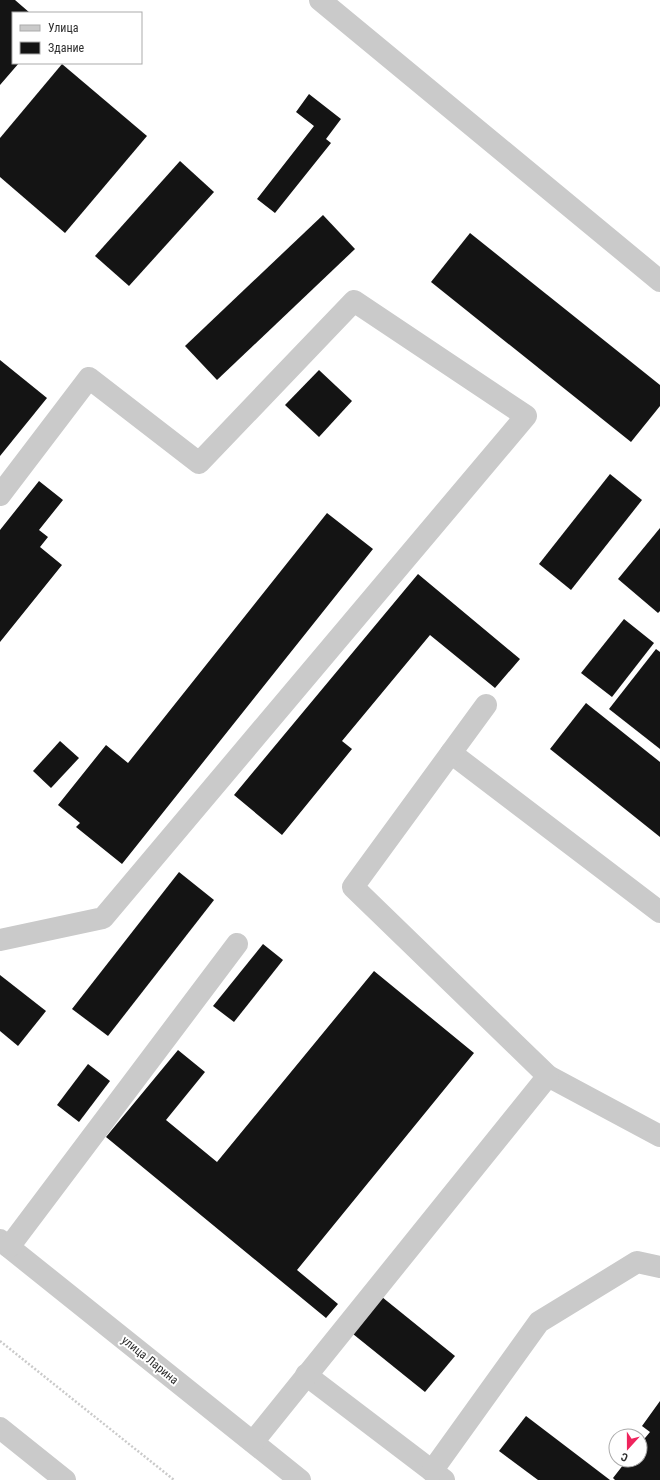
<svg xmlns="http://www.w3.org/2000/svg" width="660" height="1480" font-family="'Roboto Condensed',sans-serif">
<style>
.building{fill:#141414}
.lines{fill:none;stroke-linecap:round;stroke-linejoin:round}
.path{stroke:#cacaca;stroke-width:2.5;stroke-dasharray:2 2;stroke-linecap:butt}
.minor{stroke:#cacaca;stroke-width:22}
.labels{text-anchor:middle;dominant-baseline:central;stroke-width:4;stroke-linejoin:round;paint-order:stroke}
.street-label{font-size:12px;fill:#2d2d2d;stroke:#fff}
</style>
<rect width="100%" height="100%" fill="#fff"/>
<!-- building -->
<g class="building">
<polygon points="0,0 15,0 30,13 13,13 13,63 19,63 0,85"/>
<polygon points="62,64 147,136 65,233 0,177 0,138"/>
<polygon points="309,94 341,119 326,139 331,143 275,213 257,199 314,126 296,112"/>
<polygon points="180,161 214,192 129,286 95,256"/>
<polygon points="323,215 355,249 217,380 185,346"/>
<polygon points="470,233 660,385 660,406 631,442 431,282"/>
<polygon points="0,360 47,398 0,456"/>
<polygon points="319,370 352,401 319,437 285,405"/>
<polygon points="610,474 642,500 571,590 539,564"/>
<polygon points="39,481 63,500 39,530 48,537 40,547 62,565 0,642 0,530"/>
<polygon points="327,513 373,549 122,864 76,827 80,823 58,805 106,745 128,763"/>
<polygon points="660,528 660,611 658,613 618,579"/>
<polygon points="418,574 520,659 495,688 430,635 342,741 352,749 282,835 234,795"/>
<polygon points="624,619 654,643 612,697 581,673"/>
<polygon points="656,649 660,652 660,749 609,709"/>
<polygon points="586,703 660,762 660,837 550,749"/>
<polygon points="60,741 79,758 51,788 33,771"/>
<polygon points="179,872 214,900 108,1036 72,1009"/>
<polygon points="263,944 283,960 234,1022 213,1006"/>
<polygon points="374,971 474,1053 297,1270 338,1304 326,1318 106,1137 178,1050 205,1072 166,1120 217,1162"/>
<polygon points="0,975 46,1011 18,1046 0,1031"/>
<polygon points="88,1064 110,1081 79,1122 57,1105"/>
<polygon points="382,1297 455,1356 425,1392 353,1334"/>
<polygon points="660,1401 660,1480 615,1480 613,1478 627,1460 640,1460 640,1444 650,1432 642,1426"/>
<polygon points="526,1416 610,1480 538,1480 499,1451"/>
</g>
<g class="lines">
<!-- path -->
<polyline class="path" points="0,1341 174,1480"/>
<!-- minor -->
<g class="minor">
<polyline points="320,0 660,281"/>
<polyline points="0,495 89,378 199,463 354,301 526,416 103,918 0,940"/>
<polyline points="451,753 660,912"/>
<polyline points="548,1076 660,1136"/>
<polyline points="0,1240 300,1480"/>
<polyline points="9,1247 237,944"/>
<polyline points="306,1375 444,1480"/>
<polyline points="0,1428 65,1480"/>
<polyline points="253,1442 548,1076 353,887 486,705"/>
<polyline points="432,1471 539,1322 637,1262 660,1267"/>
</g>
</g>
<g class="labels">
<!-- street labels -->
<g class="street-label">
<text transform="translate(150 1360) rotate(39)">улица Ларина</text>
</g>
</g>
<!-- legend -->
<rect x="12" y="12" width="130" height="52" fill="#ffffff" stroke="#ababab"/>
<rect x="20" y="25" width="20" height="6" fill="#cacaca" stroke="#ababab"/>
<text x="48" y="32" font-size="12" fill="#2d2d2d">Улица</text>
<rect x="20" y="42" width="20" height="12" fill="#141414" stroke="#ababab"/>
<text x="48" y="52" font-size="12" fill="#2d2d2d">Здание</text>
<!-- north arrow -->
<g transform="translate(628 1448) rotate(201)"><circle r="19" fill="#ffffff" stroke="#ababab"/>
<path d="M0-3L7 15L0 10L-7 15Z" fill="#ef245d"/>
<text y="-6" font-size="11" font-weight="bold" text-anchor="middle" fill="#2d2d2d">С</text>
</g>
</svg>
